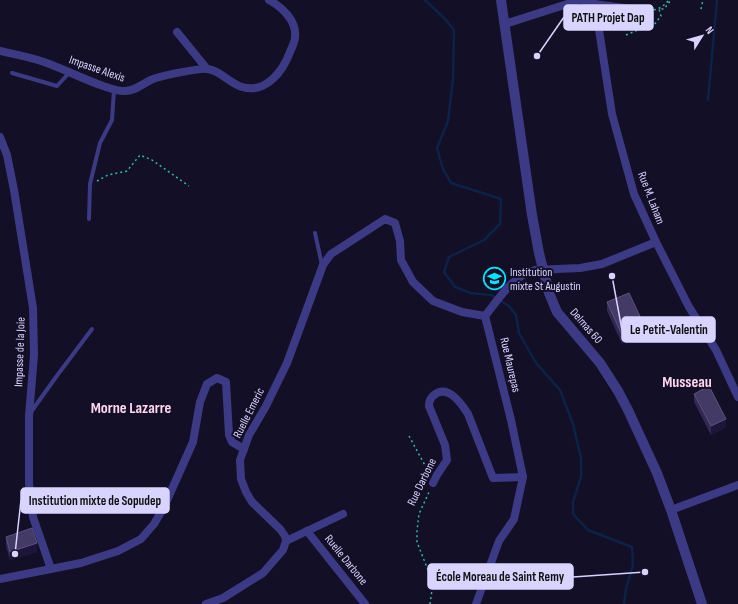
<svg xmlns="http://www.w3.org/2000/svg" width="738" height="604" font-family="'Sofia Sans Condensed',sans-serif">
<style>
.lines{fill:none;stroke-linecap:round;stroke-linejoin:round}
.stream{stroke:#0c2248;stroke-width:2.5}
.path{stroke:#2fb8b0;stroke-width:1.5;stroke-dasharray:2 3;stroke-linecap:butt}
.service{stroke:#3d3a85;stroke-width:4}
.minor{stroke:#3d3a85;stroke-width:8}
.tertiary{stroke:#3d3a85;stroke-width:10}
.wall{fill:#312854}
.shaded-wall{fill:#1d163a}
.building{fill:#433a66;stroke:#5a527e}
.labels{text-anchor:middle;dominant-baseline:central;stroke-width:4;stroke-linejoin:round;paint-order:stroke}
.street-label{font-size:12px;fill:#d9d4ff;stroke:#130f26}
.poi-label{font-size:12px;fill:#d9d4ff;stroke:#130f26;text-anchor:start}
.district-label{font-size:16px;font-weight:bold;fill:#ffd6f0;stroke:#130f26}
.leader{fill:none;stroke:#d9d4ff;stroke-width:1.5}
.callout-dot{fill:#d9d4ff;stroke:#130f26;stroke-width:1.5}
.callout{fill:#d9d4ff;stroke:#d9d4ff;stroke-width:1.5}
.callout-label{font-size:13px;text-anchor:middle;font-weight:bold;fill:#111}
</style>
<rect width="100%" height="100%" fill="#130f26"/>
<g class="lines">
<!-- stream -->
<g class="stream">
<polyline points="425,0 445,19 454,30 453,79 448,121 437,148 443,169 451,183 501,199 500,224 484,240 449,257 444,272 455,287 471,293 491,295 509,306 516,315 519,333 536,363 560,390 573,424 581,458 581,477 573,502 573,514 588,530 632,547 633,565 626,589 624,604"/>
<polyline points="708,100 717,0"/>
</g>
<!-- path -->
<g class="path">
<path d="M639 9C654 11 659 11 669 0"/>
<polyline points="701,9 703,0"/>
<polyline points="643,14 650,30 661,16 659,9 664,9 671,0"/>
<polyline points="626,35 638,30 632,19"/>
<polyline points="97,181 108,175 127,171 140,155 152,160 189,186"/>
<polyline points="409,436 427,469 430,471"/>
<polyline points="430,604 433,583 417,542 417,531 419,514 430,490"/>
</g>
<!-- service -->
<g class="service">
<polyline points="12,73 57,86 69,73"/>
<polyline points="89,219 90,184 100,143 112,120 114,90"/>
<polyline points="315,233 322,265"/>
<polyline points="31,412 56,377 92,329"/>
</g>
<!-- minor -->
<g class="minor">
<polyline points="581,0 595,4 612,114 634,194 656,242 689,307 716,350 738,397"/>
<polyline points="595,4 631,9"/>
<polyline points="505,24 580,0"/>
<polyline points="177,32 207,69"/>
<path d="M0 51C14 54 30 57 44 62 64 69 83 79 103 86 109 88 117 91 123 91 134 92 142 84 151 80 158 76 200 68 207 69 220 70 229 83 242 87 266 94 283 71 290 52 292 47 295 42 295 37 297 21 282 7 269 0"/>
<polyline points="0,137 7,155 14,190 33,308 34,355 29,416 29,483 33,517 51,569"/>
<path d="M485 316C499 299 512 276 535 270L580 268 602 264 656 242"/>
<path d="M433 483 437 475 447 460 445 445 429 406C429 401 430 398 434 395 448 384 461 403 468 414L493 478 523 477"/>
<polyline points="671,510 738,485"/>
<polyline points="307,531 365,604"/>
<polyline points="286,541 343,514"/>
<polyline points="0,579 81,563 118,551 141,539 154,524 164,507 193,442 200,402 207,384 217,378 226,382 229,435 232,442 244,449 249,435 266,406 287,363 323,265 331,254 385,219 395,223 400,241 401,260 413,282 433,301 462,312 485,316"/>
<polyline points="206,604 223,598 263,573 283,550 286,541 285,536 280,529 252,502 246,492 241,479 240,460 244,449"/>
<polyline points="476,604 499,541 514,519 523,477 511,420 485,316"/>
</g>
<!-- tertiary -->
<polyline class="tertiary" points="501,0 532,215 539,253 549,293 557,312 600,363 618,391 628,410 657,473 671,510 702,604"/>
</g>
<!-- wall -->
<g class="wall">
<polygon points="607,302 644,334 622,344 607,311"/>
<polygon points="694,394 726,427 711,435 694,402"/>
<polygon points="6,537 37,552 10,560 6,546"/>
</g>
<!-- shaded-wall -->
<g class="shaded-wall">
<polygon points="644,325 644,334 622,344 622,335"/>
<polygon points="726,419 726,427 711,435 711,426"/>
<polygon points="37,543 37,552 10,560 10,552"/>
</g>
<!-- building -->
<g class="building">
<polygon points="629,293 644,325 622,335 607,302"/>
<polygon points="709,386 726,419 711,426 694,394"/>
<polygon points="32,528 37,543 10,552 6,537"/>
</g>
<!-- icons -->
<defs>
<symbol id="school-ring" viewBox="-11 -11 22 22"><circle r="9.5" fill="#130f26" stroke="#00e5ff" stroke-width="1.5"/><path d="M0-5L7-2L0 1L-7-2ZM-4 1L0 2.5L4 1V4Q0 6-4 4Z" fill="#00e5ff"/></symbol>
</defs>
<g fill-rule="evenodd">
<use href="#school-ring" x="482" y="266" width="25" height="25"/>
</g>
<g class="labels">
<!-- street labels -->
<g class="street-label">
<text transform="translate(97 69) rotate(19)">Impasse Alexis</text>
<text transform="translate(651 198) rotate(69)">Rue M. Laham</text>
<text transform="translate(586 326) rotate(49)">Delmas 60</text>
<text transform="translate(20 352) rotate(-88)">Impasse de la Joie</text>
<text transform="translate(510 365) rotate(77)">Rue Maurepas</text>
<text transform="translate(249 413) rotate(-63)">Ruelle Emeric</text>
<text transform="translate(422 482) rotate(-64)">Rue Darbone</text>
<text transform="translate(346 560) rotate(51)">Ruelle Darbone</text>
</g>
<!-- poi labels -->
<g class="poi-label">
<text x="510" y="272">Institution<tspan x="510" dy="14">mixte St Augustin</tspan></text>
</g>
<!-- district labels -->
<g class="district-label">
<text x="687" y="382">Musseau</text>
<text x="131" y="408">Morne Lazarre</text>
</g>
</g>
<!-- callouts -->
<path class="leader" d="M537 56L564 17M612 276L622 330M15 554L21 500M645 572L573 577"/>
<g class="callout-dot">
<circle cx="537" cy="56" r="4"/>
<circle cx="612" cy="276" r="4"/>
<circle cx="15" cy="554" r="4"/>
<circle cx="645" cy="572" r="4"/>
</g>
<g class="callout">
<rect x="564" y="5" width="89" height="25" rx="4"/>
<rect x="622" y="317" width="93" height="25" rx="4"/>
<rect x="21" y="488" width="148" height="25" rx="4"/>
<rect x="428" y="564" width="145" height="25" rx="4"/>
</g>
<g class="callout-label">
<text x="608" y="22">PATH Projet Dap</text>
<text x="669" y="334">Le Petit-Valentin</text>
<text x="95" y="505">Institution mixte de Sopudep</text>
<text x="500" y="581">École Moreau de Saint Remy</text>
</g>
<!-- north arrow -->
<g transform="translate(702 36) rotate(53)" stroke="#130f26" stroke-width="3" paint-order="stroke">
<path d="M0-3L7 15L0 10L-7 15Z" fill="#d9d4ff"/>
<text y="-6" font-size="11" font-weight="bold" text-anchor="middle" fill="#d9d4ff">N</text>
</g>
</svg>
